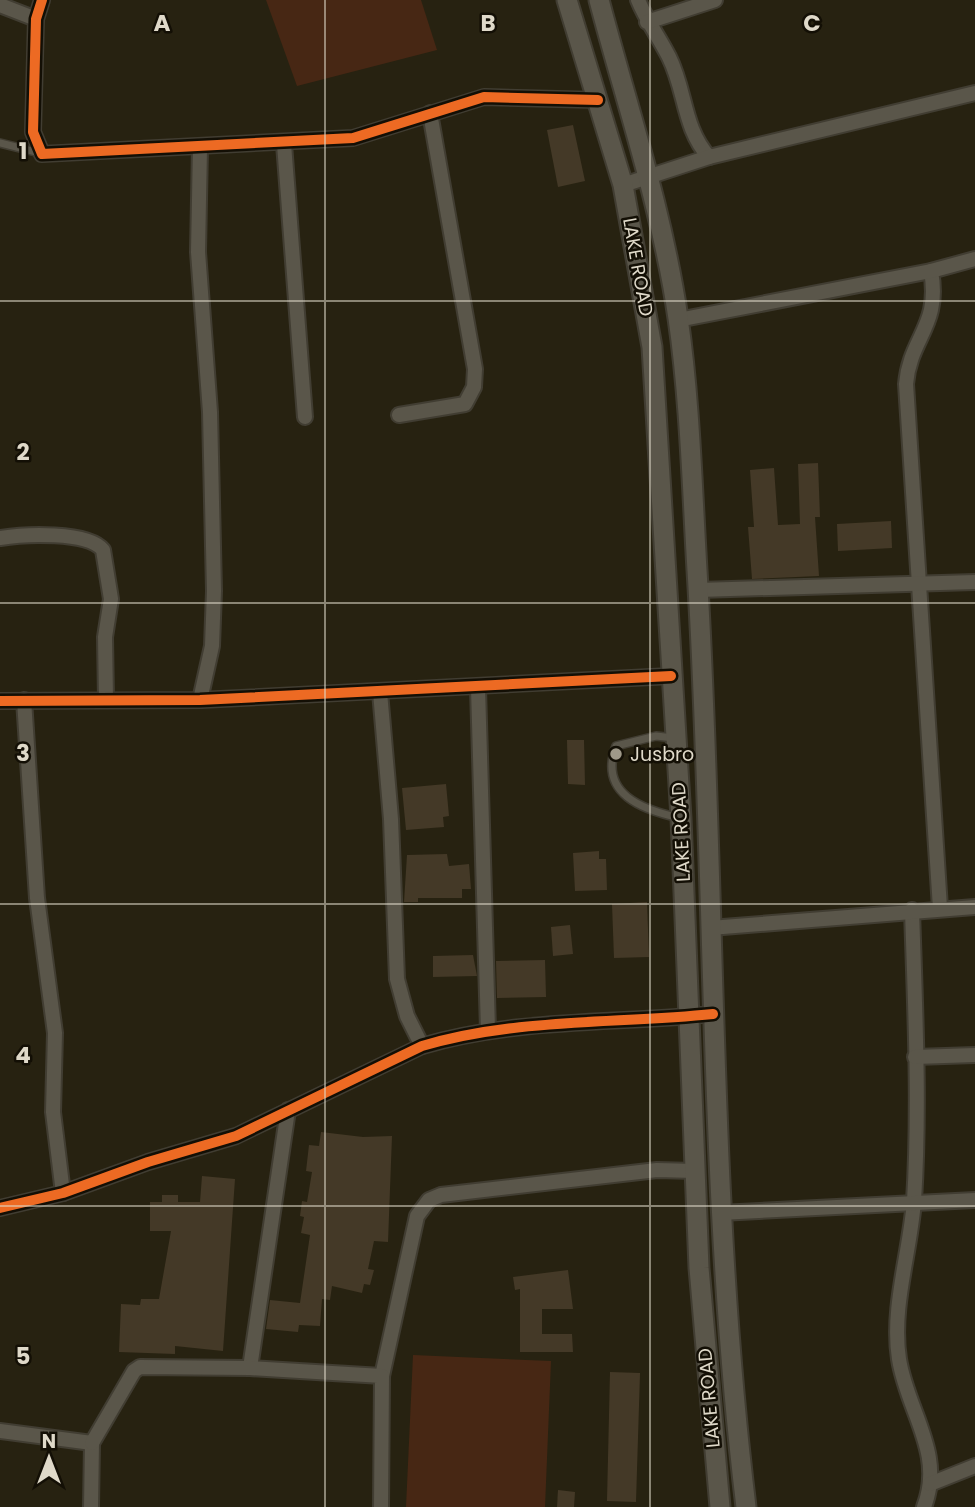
<svg xmlns="http://www.w3.org/2000/svg" width="975" height="1507" font-family="Poppins,sans-serif">
<style>
.green{fill:#472714}
.building{fill:#443927}
.lines{fill:none;stroke-linecap:round;stroke-linejoin:round}
.service-casing{stroke:#413d32;stroke-width:10}
.minor-casing{stroke:#413d32;stroke-width:18}
.secondary-casing{stroke:#413d32;stroke-width:23}
.service{stroke:#5a564a;stroke-width:7}
.minor{stroke:#5a564a;stroke-width:14}
.secondary{stroke:#5a564a;stroke-width:19}
.cycleway-casing{stroke:#130f05;stroke-width:15}
.cycleway{stroke:#ed6a23;stroke-width:10}
.grid{fill:none;stroke:#dfd9c9;stroke-width:2;stroke-opacity:0.55}
.poi-dot{fill:#9f9989;stroke:#130f05;stroke-width:2.5}
.labels{text-anchor:middle;dominant-baseline:central;stroke-width:5;stroke-linejoin:round;paint-order:stroke}
.street-label{font-size:19px;fill:#dfd9c9;stroke:#130f05}
.poi-label{font-size:19px;fill:#dfd9c9;stroke:#130f05;text-anchor:start}
.grid-label{font-size:23px;text-anchor:middle;font-weight:bold;fill:#dfd9c9;stroke:#130f05;stroke-width:5;stroke-linejoin:round;paint-order:stroke}
</style>
<rect width="100%" height="100%" fill="#272211"/>
<!-- green -->
<g class="green">
<polygon points="266,0 421,0 437,50 297,86"/>
<polygon points="413,1355 551,1361 545,1507 406,1507"/>
</g>
<!-- building -->
<g class="building">
<polygon points="573,125 585,181 558,187 547,130"/>
<polygon points="818,463 820,517 815,517 819,576 752,579 748,527 754,527 750,470 774,468 778,525 800,524 798,464"/>
<polygon points="891,521 892,548 838,551 837,524"/>
<polygon points="567,740 584,740 585,785 568,784"/>
<polygon points="446,784 449,816 443,817 444,827 406,830 402,788"/>
<polygon points="599,851 599,859 606,859 607,890 575,891 573,853"/>
<polygon points="447,854 449,866 469,864 471,889 462,889 462,898 418,898 418,902 404,902 407,855"/>
<polygon points="647,902 649,957 614,958 612,904"/>
<polygon points="570,925 573,954 553,956 551,927"/>
<polygon points="473,955 477,976 433,977 433,956"/>
<polygon points="545,960 546,997 497,998 496,961"/>
<polygon points="321,1132 363,1137 392,1136 388,1242 374,1241 368,1269 374,1270 370,1285 364,1284 362,1293 332,1286 330,1300 322,1299 320,1326 299,1325 298,1332 266,1329 270,1300 300,1303 310,1235 301,1233 304,1217 300,1216 302,1201 307,1202 312,1172 306,1171 309,1145 319,1146"/>
<polygon points="202,1176 235,1179 223,1351 175,1346 175,1354 119,1352 121,1304 140,1305 141,1299 159,1299 171,1231 150,1231 150,1202 162,1202 162,1195 178,1195 178,1202 200,1202"/>
<polygon points="568,1270 573,1309 542,1309 542,1334 572,1334 573,1352 520,1352 520,1289 515,1290 513,1277"/>
<polygon points="610,1372 640,1373 636,1502 607,1501"/>
<polygon points="558,1490 575,1492 574,1507 557,1507"/>
</g>
<g class="lines">
<defs>
<g id="service">
<polyline points="0,143 40,153"/>
<path d="M674 738 656 736 616 746C598 794 643 810 680 818"/>
</g>
<g id="minor">
<polyline points="42,0 36,19 33,132 42,154 353,138 484,97 598,100"/>
<path d="M638 0C646 20 659 37 669 57 686 91 683 128 709 157"/>
<polyline points="0,5 36,19"/>
<polyline points="647,22 715,0"/>
<polyline points="284,144 305,417"/>
<polyline points="200,147 198,252 210,412 214,591 212,646 200,700"/>
<polyline points="623,185 709,157 975,93"/>
<path d="M931 271C941 326 910 337 906 384L940 908"/>
<polyline points="678,320 931,271 975,259"/>
<polyline points="399,415 465,404 474,387 475,369 430,113"/>
<path d="M0 538C24 534 88 531 103 550L111 599 105 637 106 700"/>
<polyline points="698,590 975,582"/>
<polyline points="478,688 488,1030"/>
<polyline points="380,692 391,819 397,979 407,1016 422,1046"/>
<polyline points="24,700 37,898 55,1033 53,1112 63,1193"/>
<polyline points="0,701 200,700 671,676"/>
<path d="M912 910C915 1006 920 1105 914 1201 910 1253 891 1308 899 1359 907 1411 945 1453 924 1507"/>
<polyline points="710,928 975,907"/>
<polyline points="915,1057 975,1055"/>
<path d="M0 1208 63 1193 148 1162 236 1136 422 1046C516 1018 616 1024 713 1014"/>
<polyline points="720,1213 975,1200"/>
<polyline points="250,1368 288,1110"/>
<polyline points="382,1376 417,1216 429,1200 441,1195 657,1170 695,1171"/>
<polyline points="0,1431 92,1443 91,1507"/>
<polyline points="92,1443 134,1371 140,1367 250,1368 382,1376 381,1507"/>
<polyline points="930,1484 975,1466"/>
</g>
<g id="secondary">
<polyline points="567,0 623,185 652,347 681,818 699,1268 720,1507"/>
<path d="M599 0C627 106 662 209 678 318 690 401 692 486 697 570 716 882 708 1196 746 1507"/>
</g>
</defs>
<!-- service casing -->
<use href="#service" class="service-casing"/>
<!-- minor casing -->
<use href="#minor" class="minor-casing"/>
<!-- secondary casing -->
<use href="#secondary" class="secondary-casing"/>
<!-- service -->
<use href="#service" class="service"/>
<!-- minor -->
<use href="#minor" class="minor"/>
<!-- secondary -->
<use href="#secondary" class="secondary"/>
<defs>
<g id="cycleway">
<polyline points="42,0 36,19 33,132 42,154 353,138 484,97 598,100"/>
<polyline points="0,701 200,700 671,676"/>
<path d="M0 1208 63 1193 148 1162 236 1136 422 1046C516 1018 616 1024 713 1014"/>
</g>
</defs>
<!-- cycleway casing -->
<use href="#cycleway" class="cycleway-casing"/>
<!-- cycleway -->
<use href="#cycleway" class="cycleway"/>
</g>
<!-- grid -->
<path class="grid" d="M325 0V1507M650 0V1507M0 301H975M0 603H975M0 904H975M0 1206H975"/>
<!-- markers -->
<circle class="poi-dot" cx="616" cy="754" r="7"/>
<g class="labels">
<!-- street labels -->
<g class="street-label">
<text transform="translate(638 267) rotate(80)">LAKE ROAD</text>
<text transform="translate(681 832) rotate(-93)">LAKE ROAD</text>
<text transform="translate(709 1398) rotate(-95)">LAKE ROAD</text>
</g>
<!-- poi labels -->
<g class="poi-label">
<text x="630" y="754">Jusbro</text>
</g>
</g>
<g class="grid-label">
<text x="162" y="31">A</text>
<text x="488" y="31">B</text>
<text x="812" y="31">C</text>
<text x="23" y="159">1</text>
<text x="23" y="460">2</text>
<text x="23" y="761">3</text>
<text x="23" y="1063">4</text>
<text x="23" y="1364">5</text>
</g>
<!-- north arrow -->
<g transform="translate(49 1458)" stroke="#130f05" stroke-width="5" paint-order="stroke">
<path d="M0-5L12 26L0 18L-12 26Z" fill="#dfd9c9"/>
<text y="-10" font-size="19" font-weight="bold" text-anchor="middle" fill="#dfd9c9">N</text>
</g>
</svg>
